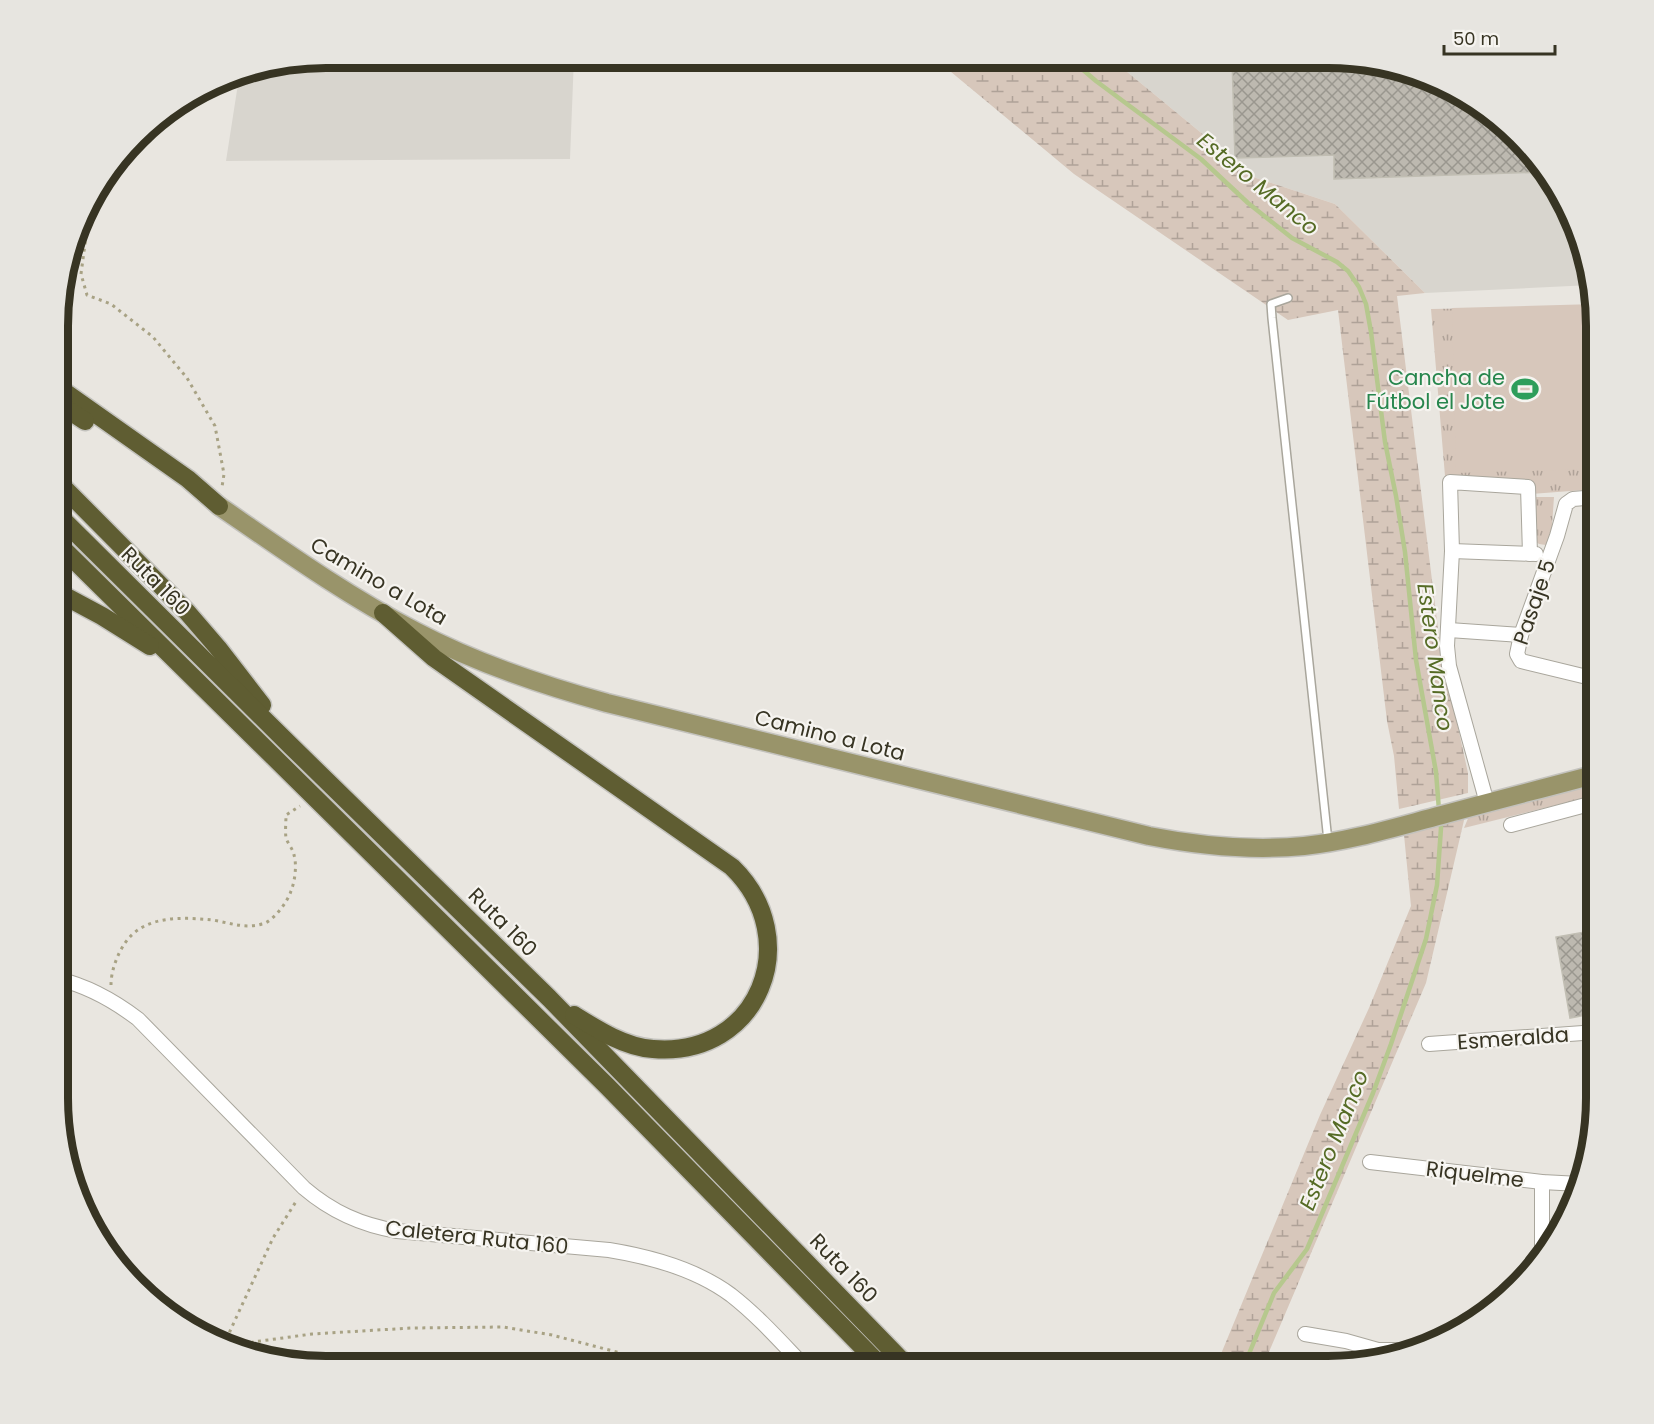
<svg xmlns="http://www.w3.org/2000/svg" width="1654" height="1424" font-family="Poppins,sans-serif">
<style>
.built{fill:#d8d5ce}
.grass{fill:url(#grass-tufts)}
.wetland{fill:url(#wetland-marsh)}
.garden{fill:#d7c7bb}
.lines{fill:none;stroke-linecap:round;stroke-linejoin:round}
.stream{stroke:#b6c88e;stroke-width:4.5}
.building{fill:url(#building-cross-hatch);stroke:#c1beb3;stroke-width:1.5}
.service-casing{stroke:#a9a69c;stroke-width:10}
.minor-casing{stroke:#a9a69c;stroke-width:16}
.primary-casing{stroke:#c3c2bd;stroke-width:21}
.motorway-casing{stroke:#c3c2bd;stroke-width:21}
.path{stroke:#a8a284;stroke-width:3;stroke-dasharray:3 4.5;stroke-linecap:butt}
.service{stroke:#fff;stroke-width:7}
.minor{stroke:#fff;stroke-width:14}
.primary{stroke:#99946a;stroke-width:18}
.motorway{stroke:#5f5d32;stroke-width:18}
.labels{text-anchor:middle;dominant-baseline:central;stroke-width:4.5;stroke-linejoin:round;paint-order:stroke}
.leisure-label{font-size:21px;fill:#27864d;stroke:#f6f4f0;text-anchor:end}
.street-label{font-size:21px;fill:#373423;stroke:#f6f4f0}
.water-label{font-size:22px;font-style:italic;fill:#556b25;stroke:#f6f4f0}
.rim{fill:none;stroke:#373423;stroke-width:8}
</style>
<defs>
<pattern id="grass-tufts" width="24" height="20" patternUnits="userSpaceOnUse" patternTransform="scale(1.5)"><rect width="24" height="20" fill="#d7c7bb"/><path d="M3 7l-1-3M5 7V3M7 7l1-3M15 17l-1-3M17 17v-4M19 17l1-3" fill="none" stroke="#afa298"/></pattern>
<pattern id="wetland-marsh" width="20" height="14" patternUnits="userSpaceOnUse" patternTransform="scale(1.5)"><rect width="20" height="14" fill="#d7c7bb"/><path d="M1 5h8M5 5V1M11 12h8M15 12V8" fill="none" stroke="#afa298"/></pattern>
<pattern id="building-cross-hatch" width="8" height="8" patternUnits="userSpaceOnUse" patternTransform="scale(1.5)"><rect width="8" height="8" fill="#bdb9b0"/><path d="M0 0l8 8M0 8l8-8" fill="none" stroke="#9a978f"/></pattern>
</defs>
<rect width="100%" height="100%" fill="#e9e6e0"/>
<!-- built -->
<g class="built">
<polygon points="325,57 574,57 570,159 226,161 240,71"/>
<polygon points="1109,57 1347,58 1447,85 1519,136 1576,222 1591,285 1425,293 1335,204 1256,178"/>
</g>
<!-- grass -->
<g class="grass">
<polygon points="1596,306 1597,489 1531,494 1531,484 1445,476 1431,309"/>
<polygon points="1535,497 1554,497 1551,540 1546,545 1539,544 1535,541"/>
<polygon points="1597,782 1597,795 1464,828 1469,816"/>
</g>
<!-- wetland -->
<g class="wetland">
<polygon points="933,57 1109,57 1256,178 1335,204 1425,293 1397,296 1440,645 1468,773 1468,793 1399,809 1394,756 1387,721 1338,310 1288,320 1074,174"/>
<polygon points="1465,816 1426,983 1263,1366 1216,1366 1320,1115 1369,1008 1411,906 1404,835"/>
</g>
<!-- garden -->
<polygon class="garden" points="1596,304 1597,469 1456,473 1452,308"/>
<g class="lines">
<!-- stream -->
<g class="stream">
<polyline points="1068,57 1096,81 1201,159 1248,203 1292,238 1337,262 1348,271 1359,287 1366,304 1371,332 1385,442 1396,496 1405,552 1416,660 1436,772 1439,810"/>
<polyline points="1244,1366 1274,1293 1307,1249 1373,1093 1391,1044 1426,939 1437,885 1441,828 1440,819"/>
</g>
</g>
<!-- building -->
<g class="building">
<polygon points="1232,58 1347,58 1447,85 1519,136 1543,172 1334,179 1334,155 1235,158"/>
<polygon points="1597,930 1597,1013 1570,1018 1556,937"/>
</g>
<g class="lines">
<defs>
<polyline id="service" points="1288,298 1271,304 1272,318 1328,841"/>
<g id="minor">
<polyline points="1597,497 1573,499 1566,504 1557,536 1521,635 1517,654 1521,661 1587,677 1597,685"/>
<polyline points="1452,551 1536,554"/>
<polyline points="1449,630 1521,635"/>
<polyline points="1487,803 1449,666 1447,646 1452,551 1450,482 1528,487 1530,554"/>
<polyline points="1511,825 1597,802"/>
<path d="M58 979C88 986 113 1000 138 1019L304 1188C332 1212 361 1225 397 1231L609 1250C652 1257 696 1269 731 1295 758 1316 781 1342 805 1367"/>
<polyline points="1429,1044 1597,1032"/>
<polyline points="1370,1162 1542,1182 1580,1184"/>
<polyline points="1542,1254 1542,1182"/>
<polyline points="1305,1334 1346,1341 1378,1350 1408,1350"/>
<polyline points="1359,1363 1371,1353 1378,1350"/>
</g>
<path id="primary" d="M219 506C283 550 346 595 415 631 476 663 541 685 607 703L1149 836C1200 846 1252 851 1304 846 1351 841 1396 827 1442 815 1493 801 1545 788 1597 774"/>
<g id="motorway">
<polyline points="59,388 188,479 219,506"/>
<polyline points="59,404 85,421"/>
<polyline points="59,483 187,612 218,648 262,705"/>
<polyline points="59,516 291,746 549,998 908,1367"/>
<polyline points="59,545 607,1086 882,1367"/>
<polyline points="59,593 102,616 150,646"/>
<path d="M383 613 434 658 732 867C806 939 759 1058 653 1049 625 1047 598 1030 574 1015"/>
</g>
</defs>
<!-- service casing -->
<use href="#service" class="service-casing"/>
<!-- minor casing -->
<use href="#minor" class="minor-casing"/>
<!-- primary casing -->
<use href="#primary" class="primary-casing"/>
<!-- motorway casing -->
<use href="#motorway" class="motorway-casing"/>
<!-- path -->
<g class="path">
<polyline points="89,204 89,214 81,274 87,295 111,304 153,337 187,378 215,426 224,474 222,487"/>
<path d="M111 985C111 971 117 955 125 943 144 915 182 917 213 920 230 923 245 929 262 924 273 922 288 901 291 891 295 881 297 865 294 855 293 849 288 844 286 838 285 831 286 822 286 815L300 806"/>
<polyline points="226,1347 230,1331 273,1238 297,1200"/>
<polyline points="237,1349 253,1342 312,1334 411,1328 503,1327 552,1335 628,1355 661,1367"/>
</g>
<!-- service -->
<use href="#service" class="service"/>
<!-- minor -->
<use href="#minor" class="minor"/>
<!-- primary -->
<use href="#primary" class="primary"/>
<!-- motorway -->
<use href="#motorway" class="motorway"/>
</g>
<!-- icons -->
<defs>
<symbol id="stadium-bare" viewBox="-9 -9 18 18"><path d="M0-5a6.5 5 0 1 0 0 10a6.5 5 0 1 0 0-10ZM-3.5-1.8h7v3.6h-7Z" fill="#2e9e5b" stroke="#f6f4f0" stroke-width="2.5" paint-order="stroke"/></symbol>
</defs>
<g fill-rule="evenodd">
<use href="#stadium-bare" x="1506" y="370" width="38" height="38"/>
</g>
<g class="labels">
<!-- leisure labels -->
<g class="leisure-label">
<text x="1505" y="377">Cancha de<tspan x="1505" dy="24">Fútbol el Jote</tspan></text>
</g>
<!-- street labels -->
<g class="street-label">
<text transform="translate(156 581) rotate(45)">Ruta 160</text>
<text transform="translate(379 581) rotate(30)">Camino a Lota</text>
<text transform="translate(1534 602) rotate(-71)">Pasaje 5</text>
<text transform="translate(830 735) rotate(14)">Camino a Lota</text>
<text transform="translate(503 922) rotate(45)">Ruta 160</text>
<text transform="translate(1513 1038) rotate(-4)">Esmeralda</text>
<text transform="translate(1475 1174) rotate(7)">Riquelme</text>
<text transform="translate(477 1237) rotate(6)">Caletera Ruta 160</text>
<text transform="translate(844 1268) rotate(46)">Ruta 160</text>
</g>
<!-- water labels -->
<g class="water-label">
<text transform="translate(1258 184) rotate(39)">Estero Manco</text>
<text transform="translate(1435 657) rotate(82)">Estero Manco</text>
<text transform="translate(1334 1140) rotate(-68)">Estero Manco</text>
</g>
</g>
<!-- crop -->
<path d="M0 0H1654V1424H0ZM326 68H1328A258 258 0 0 1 1586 326V1098A258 258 0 0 1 1328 1356H326A258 258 0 0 1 68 1098V326A258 258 0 0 1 326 68Z" fill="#e7e5e0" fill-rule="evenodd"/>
<path class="rim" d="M326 68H1328A258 258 0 0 1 1586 326V1098A258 258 0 0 1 1328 1356H326A258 258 0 0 1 68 1098V326A258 258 0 0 1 326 68Z"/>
<!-- scale -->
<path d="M1444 45v9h111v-9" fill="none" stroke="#373423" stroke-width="3"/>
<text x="1453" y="45" font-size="18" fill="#373423" stroke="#f6f4f0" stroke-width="4.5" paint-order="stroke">50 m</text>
</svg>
